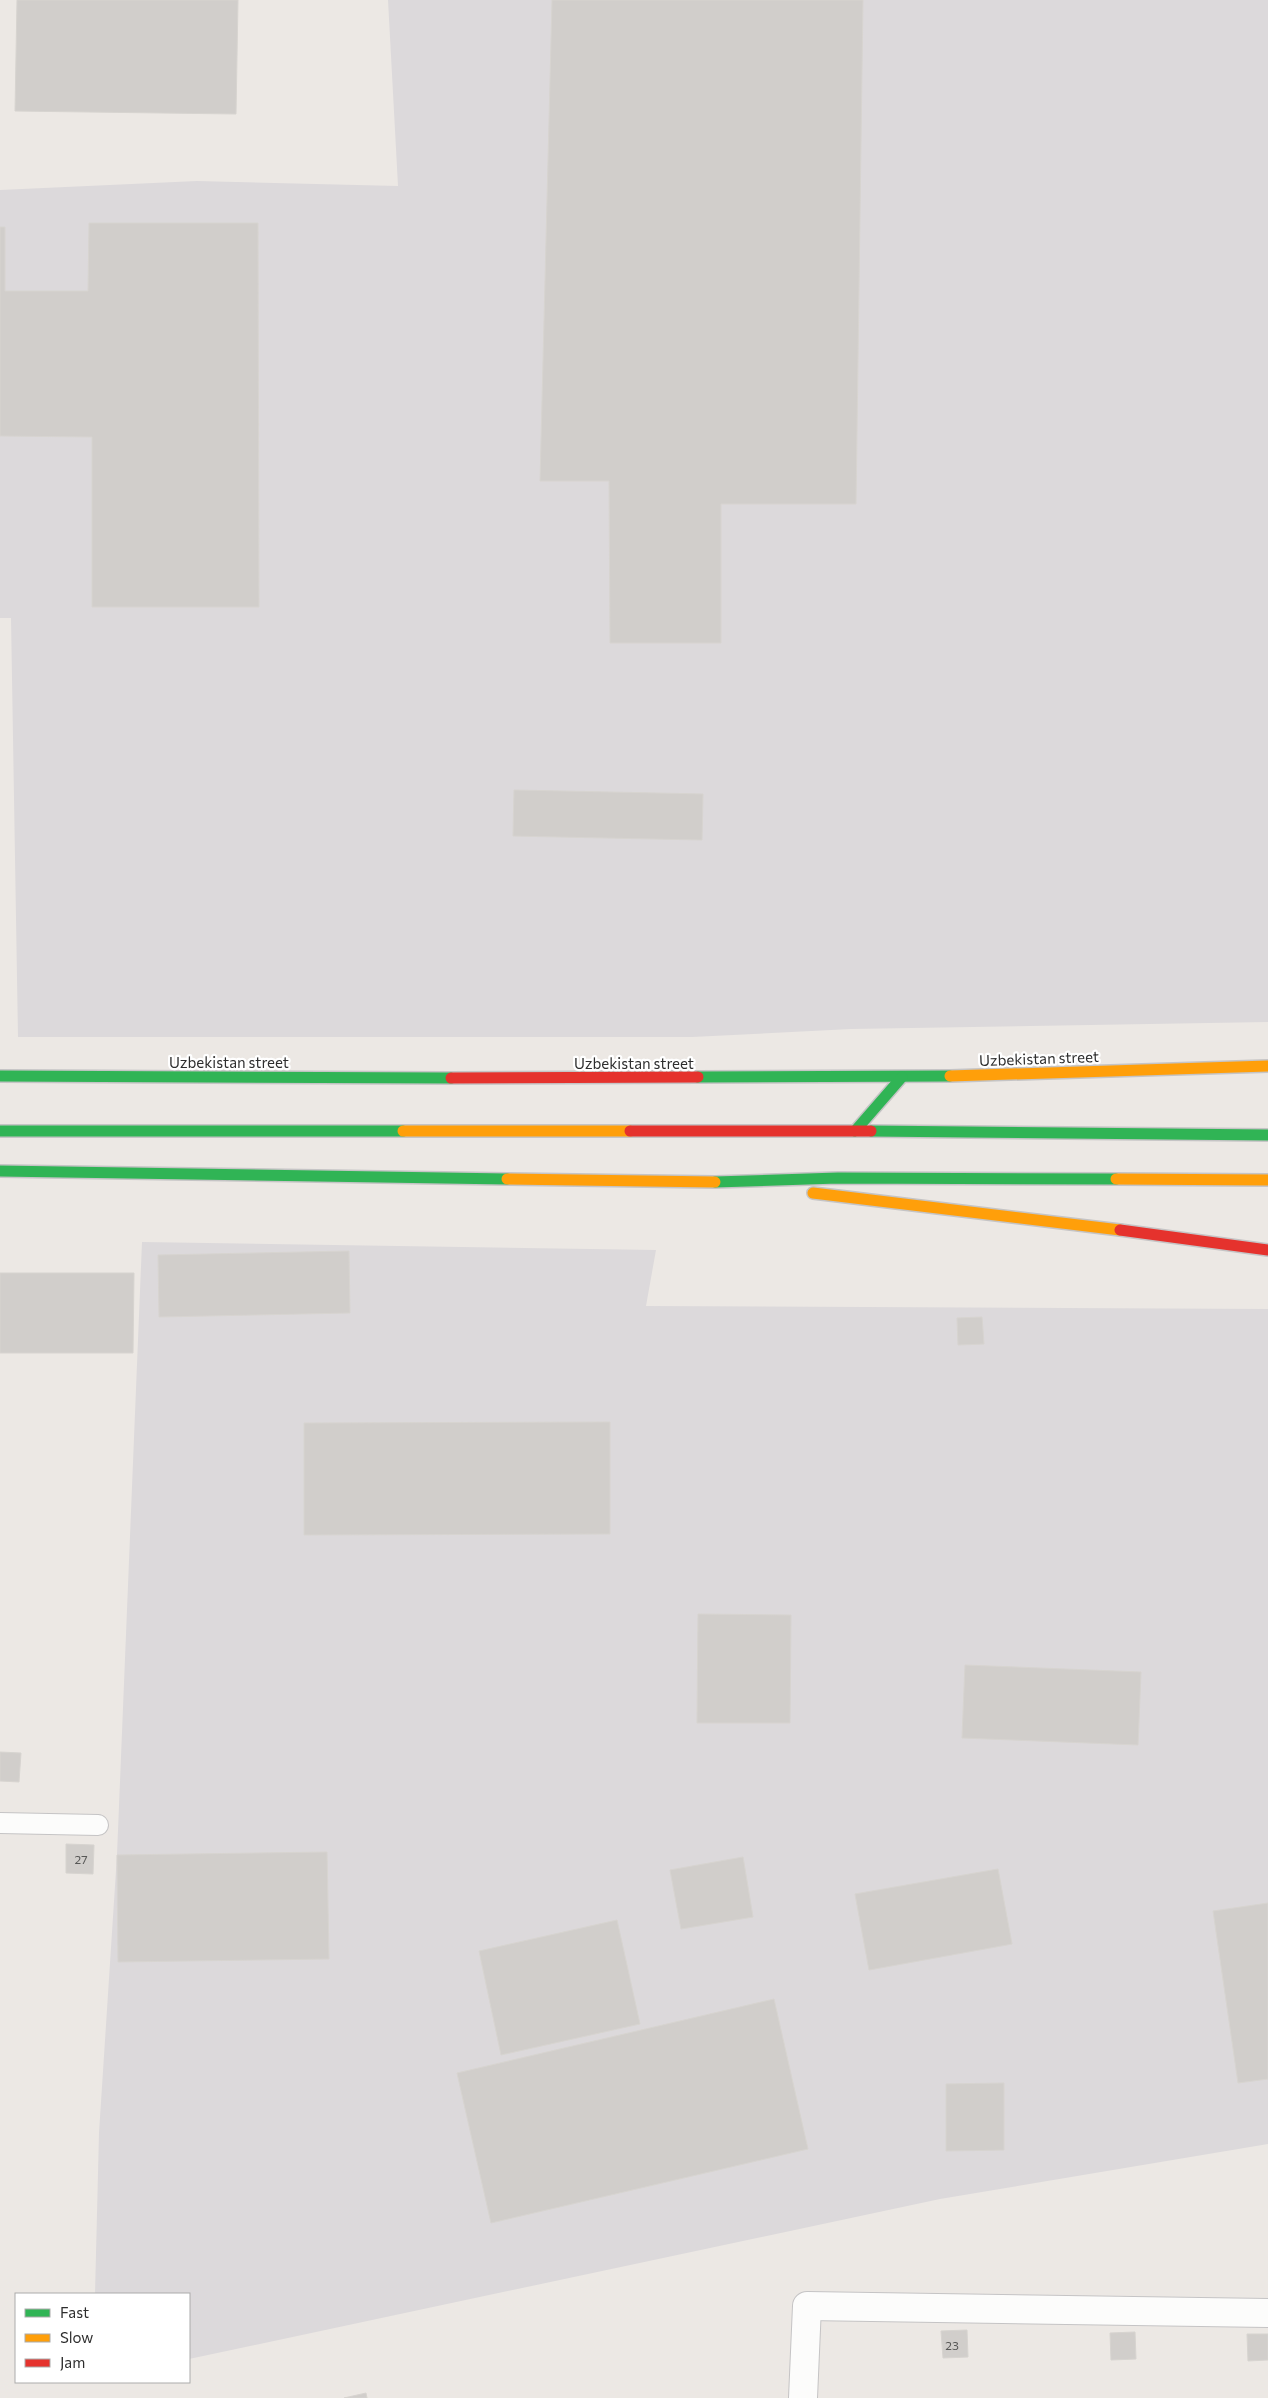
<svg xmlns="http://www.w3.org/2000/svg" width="1268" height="2398" font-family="Commissioner,sans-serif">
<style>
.industrial{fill:#dcd9db}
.building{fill:#d1cecb;stroke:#d7d4d0}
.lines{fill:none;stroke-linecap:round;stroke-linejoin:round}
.lane-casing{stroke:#c5c4c5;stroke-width:22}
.street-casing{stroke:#c5c4c5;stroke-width:30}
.fast-casing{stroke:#c5c4c5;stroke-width:14}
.slow-casing{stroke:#c5c4c5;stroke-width:14}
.jam-casing{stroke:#c5c4c5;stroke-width:14}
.lane{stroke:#fcfcfb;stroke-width:20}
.street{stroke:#fcfcfb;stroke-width:28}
.fast{stroke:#30b455;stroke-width:11}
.slow{stroke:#ff9f0a;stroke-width:11}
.jam{stroke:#e5322d;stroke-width:11}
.labels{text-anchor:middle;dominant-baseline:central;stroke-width:4.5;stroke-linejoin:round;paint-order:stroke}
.number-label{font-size:12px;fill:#585857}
.street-label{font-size:15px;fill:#2e2e2e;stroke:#fff}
</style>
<rect width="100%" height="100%" fill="#ece8e4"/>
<!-- industrial -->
<g class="industrial">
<polygon points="388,0 1268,0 1268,1022 851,1029 692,1037 18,1037 11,618 0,618 0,190 197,181 398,186"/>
<polygon points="142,1242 656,1250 646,1306 1268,1309 1268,2144 940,2199 189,2359 189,2294 95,2294 99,2133 117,1855"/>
</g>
<!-- building -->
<g class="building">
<polygon points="17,0 238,0 236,114 15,111"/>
<polygon points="552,0 863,0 856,504 721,504 721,643 610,643 609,481 540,481"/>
<polygon points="89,223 258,223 259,607 92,607 92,437 0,436 0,227 5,227 5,291 88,291"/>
<polygon points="514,790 703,794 702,840 513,836"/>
<polygon points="349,1251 350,1313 159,1317 158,1255"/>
<polygon points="0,1273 134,1273 133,1353 0,1353"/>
<polygon points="982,1317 984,1344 958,1345 957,1318"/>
<polygon points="610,1422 610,1534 304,1535 304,1423"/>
<polygon points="698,1614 791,1615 790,1723 697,1723"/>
<polygon points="965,1665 1141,1672 1138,1745 962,1738"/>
<polygon points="0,1752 21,1753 19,1782 0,1781"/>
<polygon points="66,1844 94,1845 93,1874 66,1873"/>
<polygon points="327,1852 329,1959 118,1962 117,1855"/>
<polygon points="743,1857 753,1917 681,1929 670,1870"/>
<polygon points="998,1869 1012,1944 869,1970 855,1894"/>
<polygon points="1268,1903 1268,2079 1238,2083 1213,1911"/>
<polygon points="617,1920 640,2024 501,2055 479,1951"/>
<polygon points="774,1999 808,2149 491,2223 457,2073"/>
<polygon points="1004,2083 1004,2150 946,2151 946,2084"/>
<polygon points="967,2330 968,2357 943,2358 941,2331"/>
<polygon points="1135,2332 1136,2359 1111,2360 1110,2333"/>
<polygon points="1247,2334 1268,2334 1268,2360 1248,2361"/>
<polygon points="366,2393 367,2398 344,2398"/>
</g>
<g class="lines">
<defs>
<polyline id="lane" points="0,1823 98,1825"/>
<polyline id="street" points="803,2398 807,2306 1268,2313"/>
<g id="fast">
<polyline points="0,1076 451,1078"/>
<polyline points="698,1077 950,1076"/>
<polyline points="0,1131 403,1131"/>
<polyline points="855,1131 902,1077"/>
<polyline points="871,1131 1268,1135"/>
<polyline points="0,1171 507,1179"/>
<polyline points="715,1182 838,1178 1116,1179"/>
</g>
<g id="slow">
<polyline points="950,1076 1268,1066"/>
<polyline points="403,1131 630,1131"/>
<polyline points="507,1179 715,1182"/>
<polyline points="1116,1179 1268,1180"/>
<polyline points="813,1193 1120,1230"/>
</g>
<g id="jam">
<polyline points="451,1078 698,1077"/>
<polyline points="630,1131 871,1131"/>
<polyline points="1120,1230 1268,1250"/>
</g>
</defs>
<!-- lane casing -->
<use href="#lane" class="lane-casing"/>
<!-- street casing -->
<use href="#street" class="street-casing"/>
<!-- fast casing -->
<use href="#fast" class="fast-casing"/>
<!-- slow casing -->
<use href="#slow" class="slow-casing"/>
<!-- jam casing -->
<use href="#jam" class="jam-casing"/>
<!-- lane -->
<use href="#lane" class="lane"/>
<!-- street -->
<use href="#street" class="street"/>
<!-- fast -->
<use href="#fast" class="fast"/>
<!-- slow -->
<use href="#slow" class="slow"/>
<!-- jam -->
<use href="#jam" class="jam"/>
</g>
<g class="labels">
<!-- number labels -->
<g class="number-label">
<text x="81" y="1859">27</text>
<text x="952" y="2345">23</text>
</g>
<!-- street labels -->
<g class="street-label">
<text transform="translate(1039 1058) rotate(-2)">Uzbekistan street</text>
<text x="229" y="1062">Uzbekistan street</text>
<text x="634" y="1063">Uzbekistan street</text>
</g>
</g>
<!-- legend -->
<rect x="15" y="2293" width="175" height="90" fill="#ffffff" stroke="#ababab"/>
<rect x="25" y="2309" width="25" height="8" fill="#30b455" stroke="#ababab"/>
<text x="60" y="2318" font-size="15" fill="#2e2e2e">Fast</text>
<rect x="25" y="2334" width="25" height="8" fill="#ff9f0a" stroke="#ababab"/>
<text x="60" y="2343" font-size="15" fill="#2e2e2e">Slow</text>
<rect x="25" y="2359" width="25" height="8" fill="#e5322d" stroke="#ababab"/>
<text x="60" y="2368" font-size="15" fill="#2e2e2e">Jam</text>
</svg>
